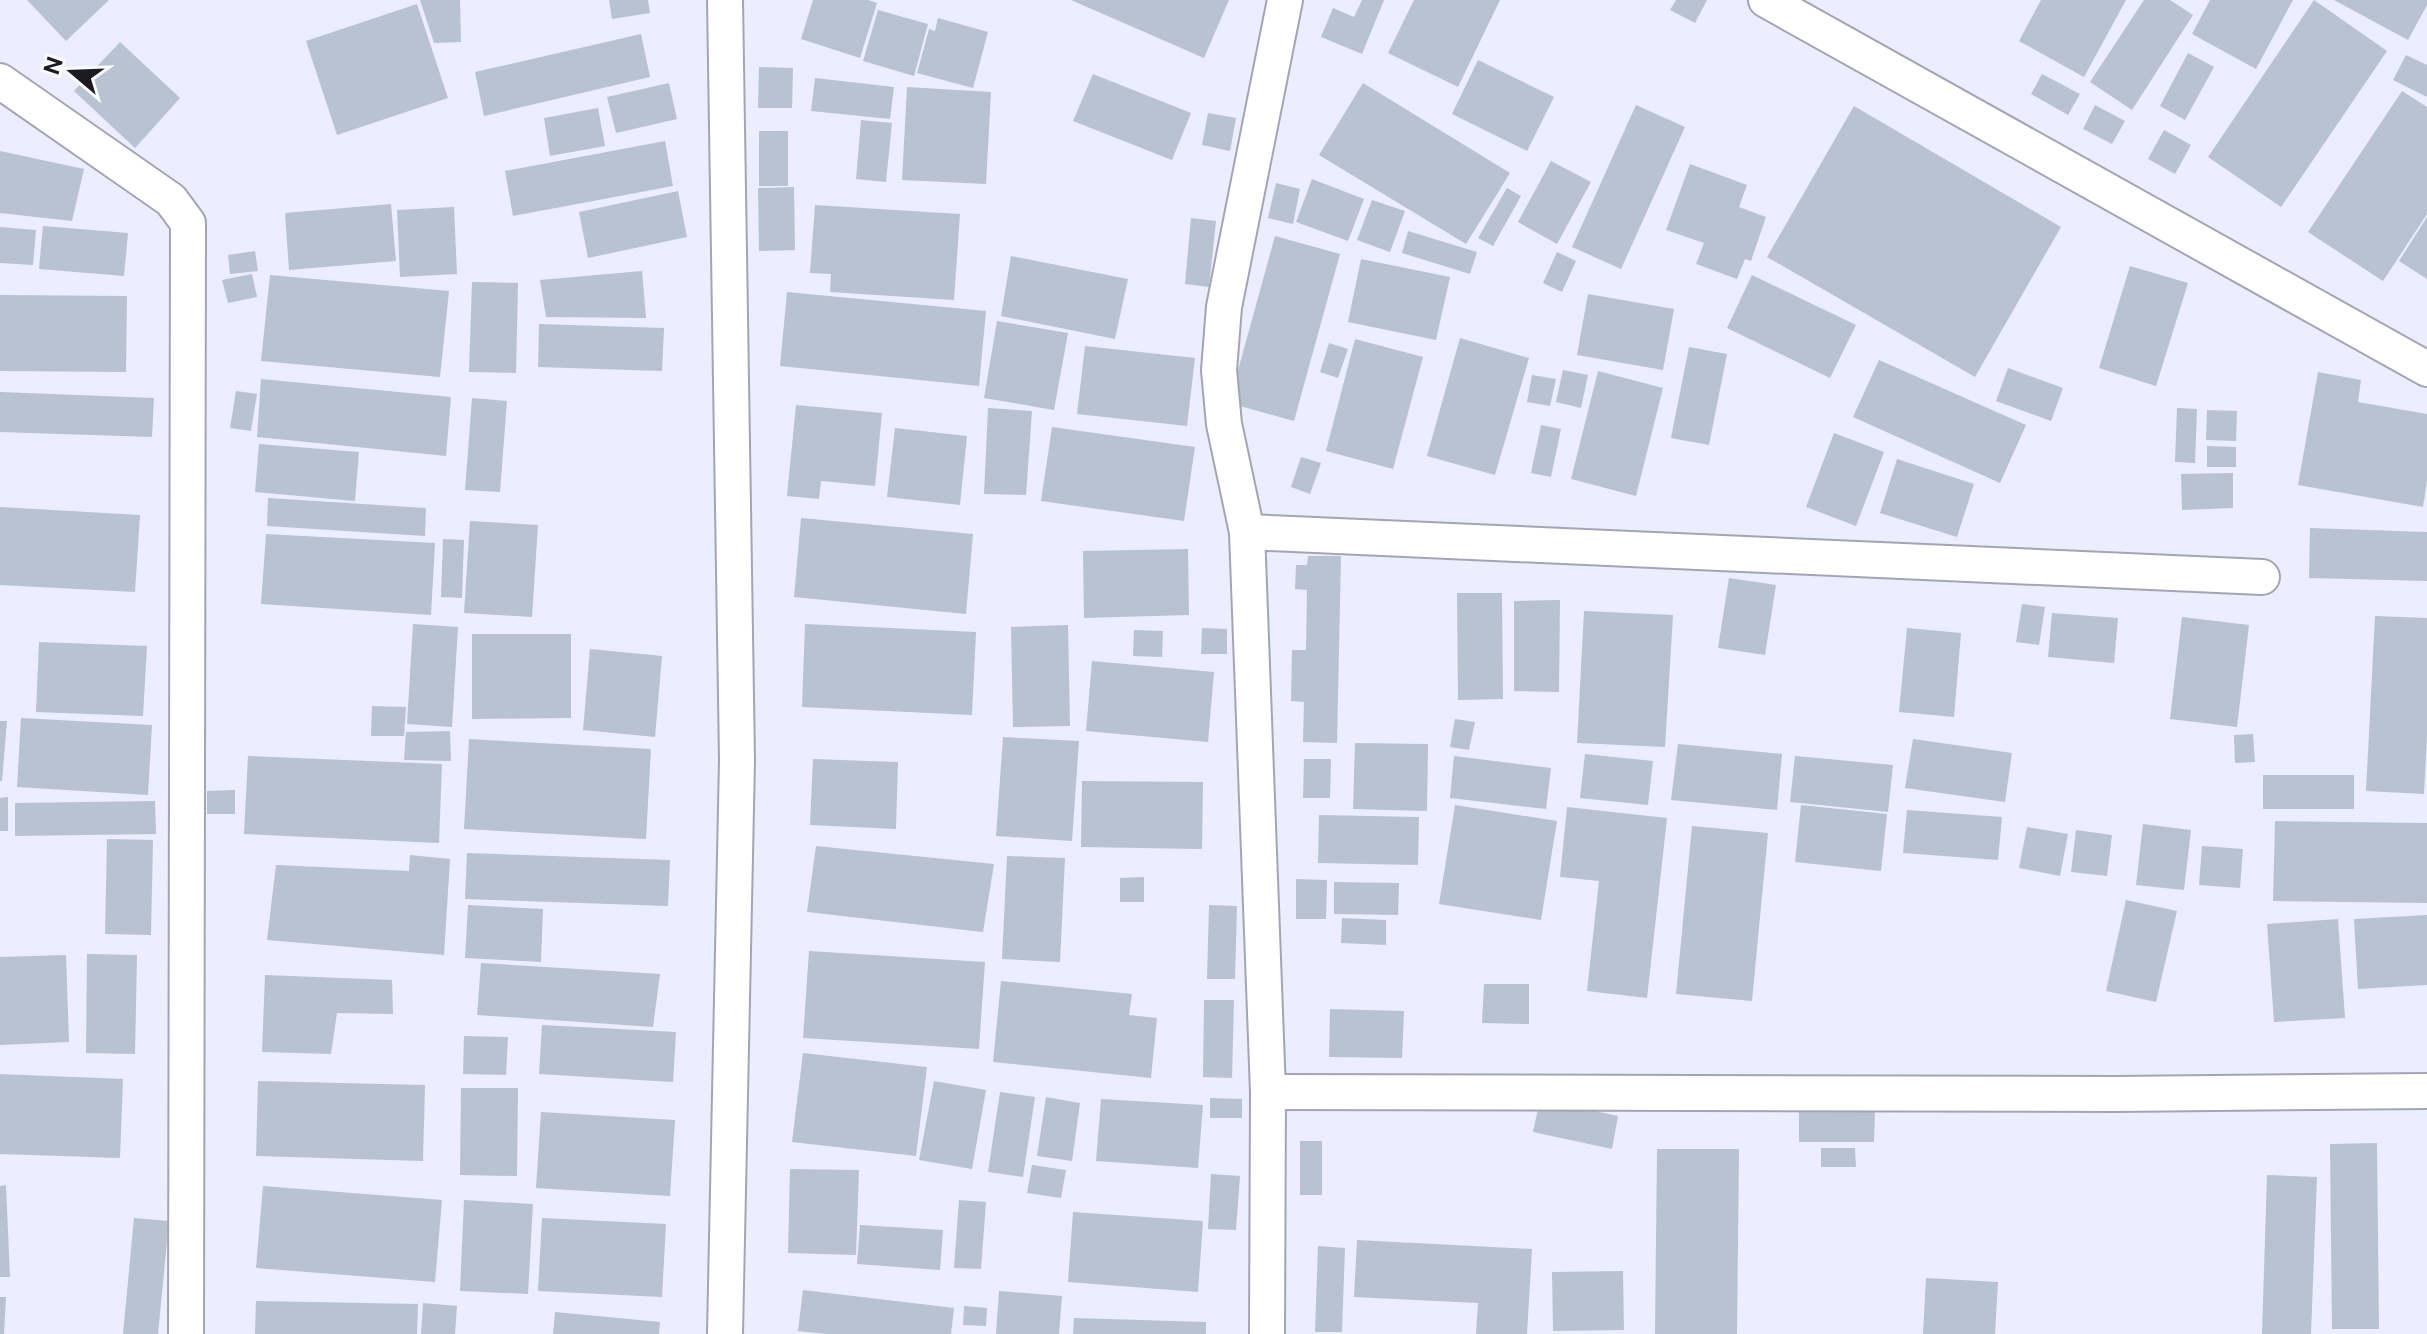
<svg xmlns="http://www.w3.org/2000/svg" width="2427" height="1334" viewBox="0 0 2427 1334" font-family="'Public Sans',sans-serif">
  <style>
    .building { fill: #b8c2d0 }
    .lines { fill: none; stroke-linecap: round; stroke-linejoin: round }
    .minor-casing { stroke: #a4a5b4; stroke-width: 38 }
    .minor { stroke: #fff; stroke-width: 34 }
  </style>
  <rect width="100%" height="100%" fill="#ecedfe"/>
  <!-- building -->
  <g class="building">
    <path d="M27 0H109L66 41Z"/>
    <path d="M420 0H460L461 42 434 43Z"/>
    <path d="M609 0H648L650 13 612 19Z"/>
    <path d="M813 0H868L877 3 860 58 801 39Z"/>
    <path d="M1071 0H1229L1204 58Z"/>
    <path d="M1362 0H1384L1362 54 1321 37 1333 8 1354 17Z"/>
    <path d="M1414 0H1500L1458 87 1388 53Z"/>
    <path d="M1676 0H1707L1695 23 1670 10Z"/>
    <path d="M2041 0H2126L2084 77 2019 41Z"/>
    <path d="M2144 0H2170L2193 15 2132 110 2090 82Z"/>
    <path d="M2210 0H2293L2256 69 2192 34Z"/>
    <path d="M2314 0 2387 51 2281 207 2208 157Z"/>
    <path d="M2334 0H2427V5L2408 40Z"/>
    <path d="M417 4 448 98 337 135 306 41Z"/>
    <path d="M878 10 928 24 914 76 863 61Z"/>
    <path d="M938 18 988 32 973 88 917 73 929 29 935 31Z"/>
    <path d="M641 34 650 77 484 116 475 72Z"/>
    <path d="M120 42 180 98 135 148 74 91Z"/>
    <path d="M2188 53 2214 67 2185 120 2160 106Z"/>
    <path d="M2406 55 2427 65V97L2393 80Z"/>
    <path d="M1478 60 1554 97 1527 151 1452 114Z"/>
    <path d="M759 67 793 68 792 108H758Z"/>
    <path d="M1093 74 1191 113 1172 160 1073 121Z"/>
    <path d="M2042 74 2080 94 2068 115 2031 94Z"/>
    <path d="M815 78 894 87 890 119 811 111Z"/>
    <path d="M669 83 677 119 616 133 607 97Z"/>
    <path d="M1363 83 1510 173 1466 244 1319 155Z"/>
    <path d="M907 87 991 92 986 184 902 180Z"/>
    <path d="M2402 91 2427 107V214L2383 281 2308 232Z"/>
    <path d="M1636 105 1685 127 1621 269 1572 247Z"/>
    <path d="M2095 105 2125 121 2112 144 2083 129Z"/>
    <path d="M1854 106 2061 227 1975 377 1767 257Z"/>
    <path d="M598 108 605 146 550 156 544 118Z"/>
    <path d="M1208 113 1236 118 1230 151 1202 145Z"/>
    <path d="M861 120 892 123 886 182 856 179Z"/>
    <path d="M2164 130 2191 145 2175 174 2148 159Z"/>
    <rect x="759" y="131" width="29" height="55"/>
    <path d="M665 141 673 186 513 216 505 171Z"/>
    <path d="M0 151 84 169 72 221 0 213Z"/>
    <path d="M1551 161 1591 182 1557 244 1518 222Z"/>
    <path d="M1690 164 1747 185 1739 207 1766 217 1751 261 1745 259 1737 279 1696 264 1704 243 1666 230Z"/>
    <path d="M1312 179 1364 199 1348 241 1296 222Z"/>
    <path d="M1276 183 1300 189 1293 224 1268 218Z"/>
    <path d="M794 187 795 250 759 251 758 188Z"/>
    <path d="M1507 188 1521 196 1493 246 1478 238Z"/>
    <path d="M678 191 687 237 588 258 579 212Z"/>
    <path d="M1372 200 1405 211 1390 252 1357 240Z"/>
    <path d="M391 204 396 261 289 270 285 213Z"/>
    <path d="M815 205 960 214 954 300 830 292 831 274 810 273Z"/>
    <path d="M454 207 457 274 400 277 397 210Z"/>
    <path d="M2427 217V279L2399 261Z"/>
    <path d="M1191 218 1216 221 1209 287 1185 284Z"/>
    <path d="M43 226 128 233 124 276 39 269Z"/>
    <path d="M0 227 36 230 33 265 0 263Z"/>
    <path d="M1408 231 1477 252 1470 274 1402 253Z"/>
    <path d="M1275 236 1340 254 1294 421 1229 403Z"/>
    <path d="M255 251 258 271 230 274 228 255Z"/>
    <path d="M1557 252 1576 261 1562 292 1543 283Z"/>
    <path d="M1011 256 1128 279 1115 339 1001 316Z"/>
    <path d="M1361 259 1450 277 1436 340 1348 322Z"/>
    <path d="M2130 266 2188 283 2156 386 2099 368Z"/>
    <path d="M642 271 646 318 546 317 540 280Z"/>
    <path d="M252 274 257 297 228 303 222 280Z"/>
    <path d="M270 275 449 291 440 377 261 361Z"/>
    <path d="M1752 275 1856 325 1830 378 1727 328Z"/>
    <path d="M472 282 518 283 516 373 469 372Z"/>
    <path d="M787 292 986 311 979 386 780 366Z"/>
    <path d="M1588 294 1674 309 1663 370 1577 355Z"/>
    <path d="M0 295 127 296 126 372 0 371Z"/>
    <path d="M997 321 1068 333 1054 410 984 398Z"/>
    <path d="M539 324 664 328 662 371 538 367Z"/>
    <path d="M1460 338 1529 358 1495 475 1427 456Z"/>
    <path d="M1355 339 1423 357 1393 469 1326 451Z"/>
    <path d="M1329 343 1348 349 1338 378 1320 372Z"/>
    <path d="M1085 346 1195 358 1187 426 1077 414Z"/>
    <path d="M1689 347 1727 354 1709 445 1671 438Z"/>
    <path d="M1879 360 2026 425 2000 483 1853 417Z"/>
    <path d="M2008 368 2063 388 2051 421 1996 401Z"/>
    <path d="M1563 370 1588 375 1581 408 1556 402Z"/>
    <path d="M1598 371 1663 388 1636 496 1571 479Z"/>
    <path d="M2318 372 2361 380 2358 402 2427 414V481L2423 507 2298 485Z"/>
    <path d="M1532 375 1556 379 1550 406 1527 402Z"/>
    <path d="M261 379 451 397 446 456 257 437Z"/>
    <path d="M236 391 257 394 251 431 230 428Z"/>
    <path d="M0 392 154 398 152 437 0 432Z"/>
    <path d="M472 398 507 401 500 492 465 490Z"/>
    <path d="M796 405 882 413 875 486 821 481 819 499 787 496Z"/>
    <path d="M988 408 1032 411 1026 495 984 494Z"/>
    <path d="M2177 408 2197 409 2195 463 2175 462Z"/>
    <path d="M2207 410 2237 411 2236 441 2206 440Z"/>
    <path d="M1541 425 1561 429 1551 477 1531 473Z"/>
    <path d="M1052 427 1195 447 1184 521 1041 501Z"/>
    <path d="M895 428 967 436 960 505 887 497Z"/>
    <path d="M1834 433 1884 452 1856 526 1806 507Z"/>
    <path d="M259 444 359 452 355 501 255 492Z"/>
    <path d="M2207 446 2236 447V467H2207Z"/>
    <path d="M1301 457 1321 463 1310 494 1291 487Z"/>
    <path d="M1897 459 1974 484 1957 537 1880 513Z"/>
    <path d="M2233 473V508L2182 510 2181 474Z"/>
    <path d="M268 498 426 508 425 536 267 526Z"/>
    <path d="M0 507 140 515 135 592 0 585Z"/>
    <path d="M801 518 973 534 966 614 794 597Z"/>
    <path d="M470 521 538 525 532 617 464 613Z"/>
    <path d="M2310 528 2427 532V581L2309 578Z"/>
    <path d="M266 534 435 543 431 615 261 604Z"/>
    <path d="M443 539 464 540 462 598 441 597Z"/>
    <path d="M1188 549 1189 615 1084 618 1083 551Z"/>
    <path d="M1308 556H1341L1337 743 1303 742 1304 702 1291 701 1292 650H1306L1307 590 1295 589 1296 565H1307Z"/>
    <path d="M1729 578 1776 585 1765 655 1718 648Z"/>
    <path d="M1457 593H1502L1503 699 1458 700Z"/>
    <path d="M1560 600 1559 692 1514 691V601Z"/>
    <path d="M2022 604 2045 607 2039 645 2016 642Z"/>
    <path d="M1584 611 1673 615 1665 747 1577 743Z"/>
    <path d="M2052 613 2118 618 2114 663 2048 657Z"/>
    <path d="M2375 616 2427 618V737L2424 794 2366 791Z"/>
    <path d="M2182 617 2249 625 2237 727 2170 719Z"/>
    <path d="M413 624 458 627 452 727 407 724Z"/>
    <path d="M805 624 976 632 972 715 802 707Z"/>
    <path d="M1068 625 1070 726 1013 727 1011 627Z"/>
    <path d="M1202 628 1227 629V654H1201Z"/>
    <path d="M1907 628 1961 633 1954 717 1899 712Z"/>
    <path d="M1134 630 1163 631 1162 657 1133 656Z"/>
    <path d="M472 634H571V718L472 719Z"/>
    <path d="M39 642 147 646 143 716 36 712Z"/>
    <path d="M590 649 662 656 655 737 583 730Z"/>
    <path d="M1092 661 1214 672 1208 742 1086 731Z"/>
    <path d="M372 706 406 707 404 736H371Z"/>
    <path d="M21 718 152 725 148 795 17 787Z"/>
    <path d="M1455 719 1475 722 1469 750 1450 747Z"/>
    <path d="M0 721H7L2 781H0Z"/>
    <path d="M450 731 451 761 404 760 406 732Z"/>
    <path d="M2253 734 2255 762 2235 763 2234 735Z"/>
    <path d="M1003 737 1079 741 1072 841 996 836Z"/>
    <path d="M469 739 651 749 646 839 464 829Z"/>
    <path d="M1913 739 2012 753 2005 802 1905 788Z"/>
    <path d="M1355 743 1428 744 1427 811 1353 809Z"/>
    <path d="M1678 744 1782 754 1777 810 1671 800Z"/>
    <path d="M1585 754 1653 761 1648 805 1580 798Z"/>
    <path d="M248 756 442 764 439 843 244 834Z"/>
    <path d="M1454 756 1551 768 1546 809 1450 798Z"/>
    <path d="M1795 756 1893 765 1888 812 1790 802Z"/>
    <path d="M813 759 898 762 896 829 810 825Z"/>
    <path d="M1304 759H1331L1330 798H1303Z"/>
    <rect x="2263" y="775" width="91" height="34"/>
    <path d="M1082 781 1203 782 1202 849 1081 847Z"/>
    <path d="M235 790V814H207V791Z"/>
    <path d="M8 797V831H0V798Z"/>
    <path d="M155 801 156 834 15 836V803Z"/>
    <path d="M1455 805 1557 821 1541 920 1439 904Z"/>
    <path d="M1801 805 1887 814 1881 871 1795 862Z"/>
    <path d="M1567 807 1667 818 1647 998 1587 991 1599 881 1560 877Z"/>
    <path d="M1907 810 2002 817 1998 860 1903 853Z"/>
    <path d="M1319 815 1419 817 1418 865 1318 863Z"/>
    <path d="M2275 821 2427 823V903L2273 901Z"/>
    <path d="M2143 824 2191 830 2184 890 2136 885Z"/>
    <path d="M1692 826 1768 833 1752 1001 1676 994Z"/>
    <path d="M2027 827 2068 834 2060 876 2019 868Z"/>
    <path d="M2076 830 2112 835 2107 876 2071 872Z"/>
    <path d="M107 839 153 840 151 935 105 934Z"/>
    <path d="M816 846 994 864 983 932 807 912Z"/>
    <path d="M2202 846 2243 849 2240 888 2199 885Z"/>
    <path d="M467 853 670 860 668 906 465 899Z"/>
    <path d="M410 855 450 859 444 955 267 940 276 865 409 871Z"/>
    <path d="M1007 856 1065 858 1060 962 1002 959Z"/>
    <path d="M1144 877V902H1120V878Z"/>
    <path d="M1296 879 1327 880 1326 919H1296Z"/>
    <path d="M1334 882 1399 883 1398 915 1334 914Z"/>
    <path d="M2126 900 2177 911 2156 1002 2106 991Z"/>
    <path d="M468 905 543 909 541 962 465 958Z"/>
    <path d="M1209 905 1237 906 1235 979H1207Z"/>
    <path d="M2427 915V985L2358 989 2354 919Z"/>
    <path d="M1342 918 1386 920V945L1341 943Z"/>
    <path d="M2338 919 2345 1018 2274 1022 2267 924Z"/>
    <path d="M809 951 985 962 979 1049 803 1038Z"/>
    <path d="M87 954 137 955 135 1054 86 1053Z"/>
    <path d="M66 955 69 1042 0 1045V957Z"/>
    <path d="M481 963 660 974 653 1027 477 1015Z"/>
    <path d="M265 975 392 980 393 1014 337 1013 331 1054 262 1052Z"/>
    <path d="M1001 981 1132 994 1129 1015 1157 1018 1151 1078 993 1062Z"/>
    <path d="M1484 984H1529V1024L1482 1023Z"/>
    <path d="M1204 1000H1234L1232 1078 1203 1077Z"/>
    <path d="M1330 1009 1404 1011 1402 1058 1329 1057Z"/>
    <path d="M542 1025 676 1032 673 1082 539 1074Z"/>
    <path d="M464 1036 508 1037 506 1075 463 1074Z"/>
    <path d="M803 1053 927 1067 916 1156 792 1142Z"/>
    <path d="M0 1074 123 1079 120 1158 0 1154Z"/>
    <path d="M258 1081 425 1085 423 1161 256 1156Z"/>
    <path d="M934 1081 986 1090 972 1169 919 1160Z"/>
    <path d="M461 1088H518L517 1176 460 1175Z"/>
    <path d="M1000 1092 1035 1097 1023 1177 988 1172Z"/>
    <path d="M1046 1097 1080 1103 1072 1161 1037 1156Z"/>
    <path d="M1210 1098 1242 1099V1118H1210Z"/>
    <path d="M1101 1099 1203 1105 1198 1168 1096 1161Z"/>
    <path d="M1540 1099 1618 1116 1612 1149 1533 1132Z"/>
    <path d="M1799 1110H1875L1874 1142H1799Z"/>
    <path d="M541 1112 675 1120 670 1196 536 1188Z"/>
    <rect x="1300" y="1141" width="22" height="54"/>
    <path d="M2377 1143 2379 1329H2332L2330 1144Z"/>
    <path d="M1821 1148H1855L1856 1167H1821Z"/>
    <path d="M1657 1149H1739L1737 1334H1655Z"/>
    <path d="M1032 1165 1066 1170 1061 1198 1027 1193Z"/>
    <path d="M790 1169 859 1170 856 1255 788 1253Z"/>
    <path d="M1211 1174 1240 1176 1236 1230 1208 1229Z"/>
    <path d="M2267 1175 2317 1177 2311 1334H2262Z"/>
    <path d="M6 1185 10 1277H0V1186Z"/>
    <path d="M263 1186 442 1200 435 1282 256 1268Z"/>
    <path d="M464 1200 533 1204 528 1294 460 1291Z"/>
    <path d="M959 1200 986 1202 981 1269 954 1268Z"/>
    <path d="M1073 1212 1203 1221 1198 1292 1068 1282Z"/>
    <path d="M134 1218 169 1221 158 1334H123Z"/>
    <path d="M542 1218 666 1224 662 1297 538 1291Z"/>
    <path d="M860 1225 943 1230 940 1270 857 1264Z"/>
    <path d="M1357 1240 1532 1249 1527 1334H1476L1478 1303 1354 1297Z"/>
    <path d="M1318 1246 1345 1248 1342 1332H1315Z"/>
    <path d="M1623 1271 1624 1330 1553 1331 1552 1272Z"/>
    <path d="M1926 1278 1998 1282 1995 1334H1923Z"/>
    <path d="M803 1290 954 1308 951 1334H827L798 1331Z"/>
    <path d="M999 1291 1062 1296 1059 1334H996Z"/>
    <path d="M0 1297H6L4 1334H0Z"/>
    <path d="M256 1301 418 1304 417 1334H255Z"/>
    <path d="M423 1303 457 1306 455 1334H421Z"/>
    <path d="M964 1306 987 1308 986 1326 963 1325Z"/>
    <path d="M555 1312 660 1322 659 1334H553Z"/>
    <path d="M1074 1318 1206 1322V1334H1073Z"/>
  </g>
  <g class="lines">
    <!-- minor casing -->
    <g class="minor-casing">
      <g id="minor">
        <path d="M725 0 737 760 725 1334"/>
        <path d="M1766 0 2427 369"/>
        <path d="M0 81 171 200 188 223 186 1334"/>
        <path d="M1247 532 2262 577"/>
        <path d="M1268 1092 2115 1094 2427 1091"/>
        <path d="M1267 1334 1268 1092 1247 532 1224 424 1219 370 1224 307 1285 0"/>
      </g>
    </g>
    <!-- minor -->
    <use href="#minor" class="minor"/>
  </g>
  <!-- north arrow -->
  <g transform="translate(72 72) rotate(289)" stroke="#fbfcff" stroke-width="6" paint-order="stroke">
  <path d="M0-6L14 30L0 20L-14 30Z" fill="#1a1a20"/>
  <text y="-12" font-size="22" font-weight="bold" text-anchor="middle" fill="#1a1a20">N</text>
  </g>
</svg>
